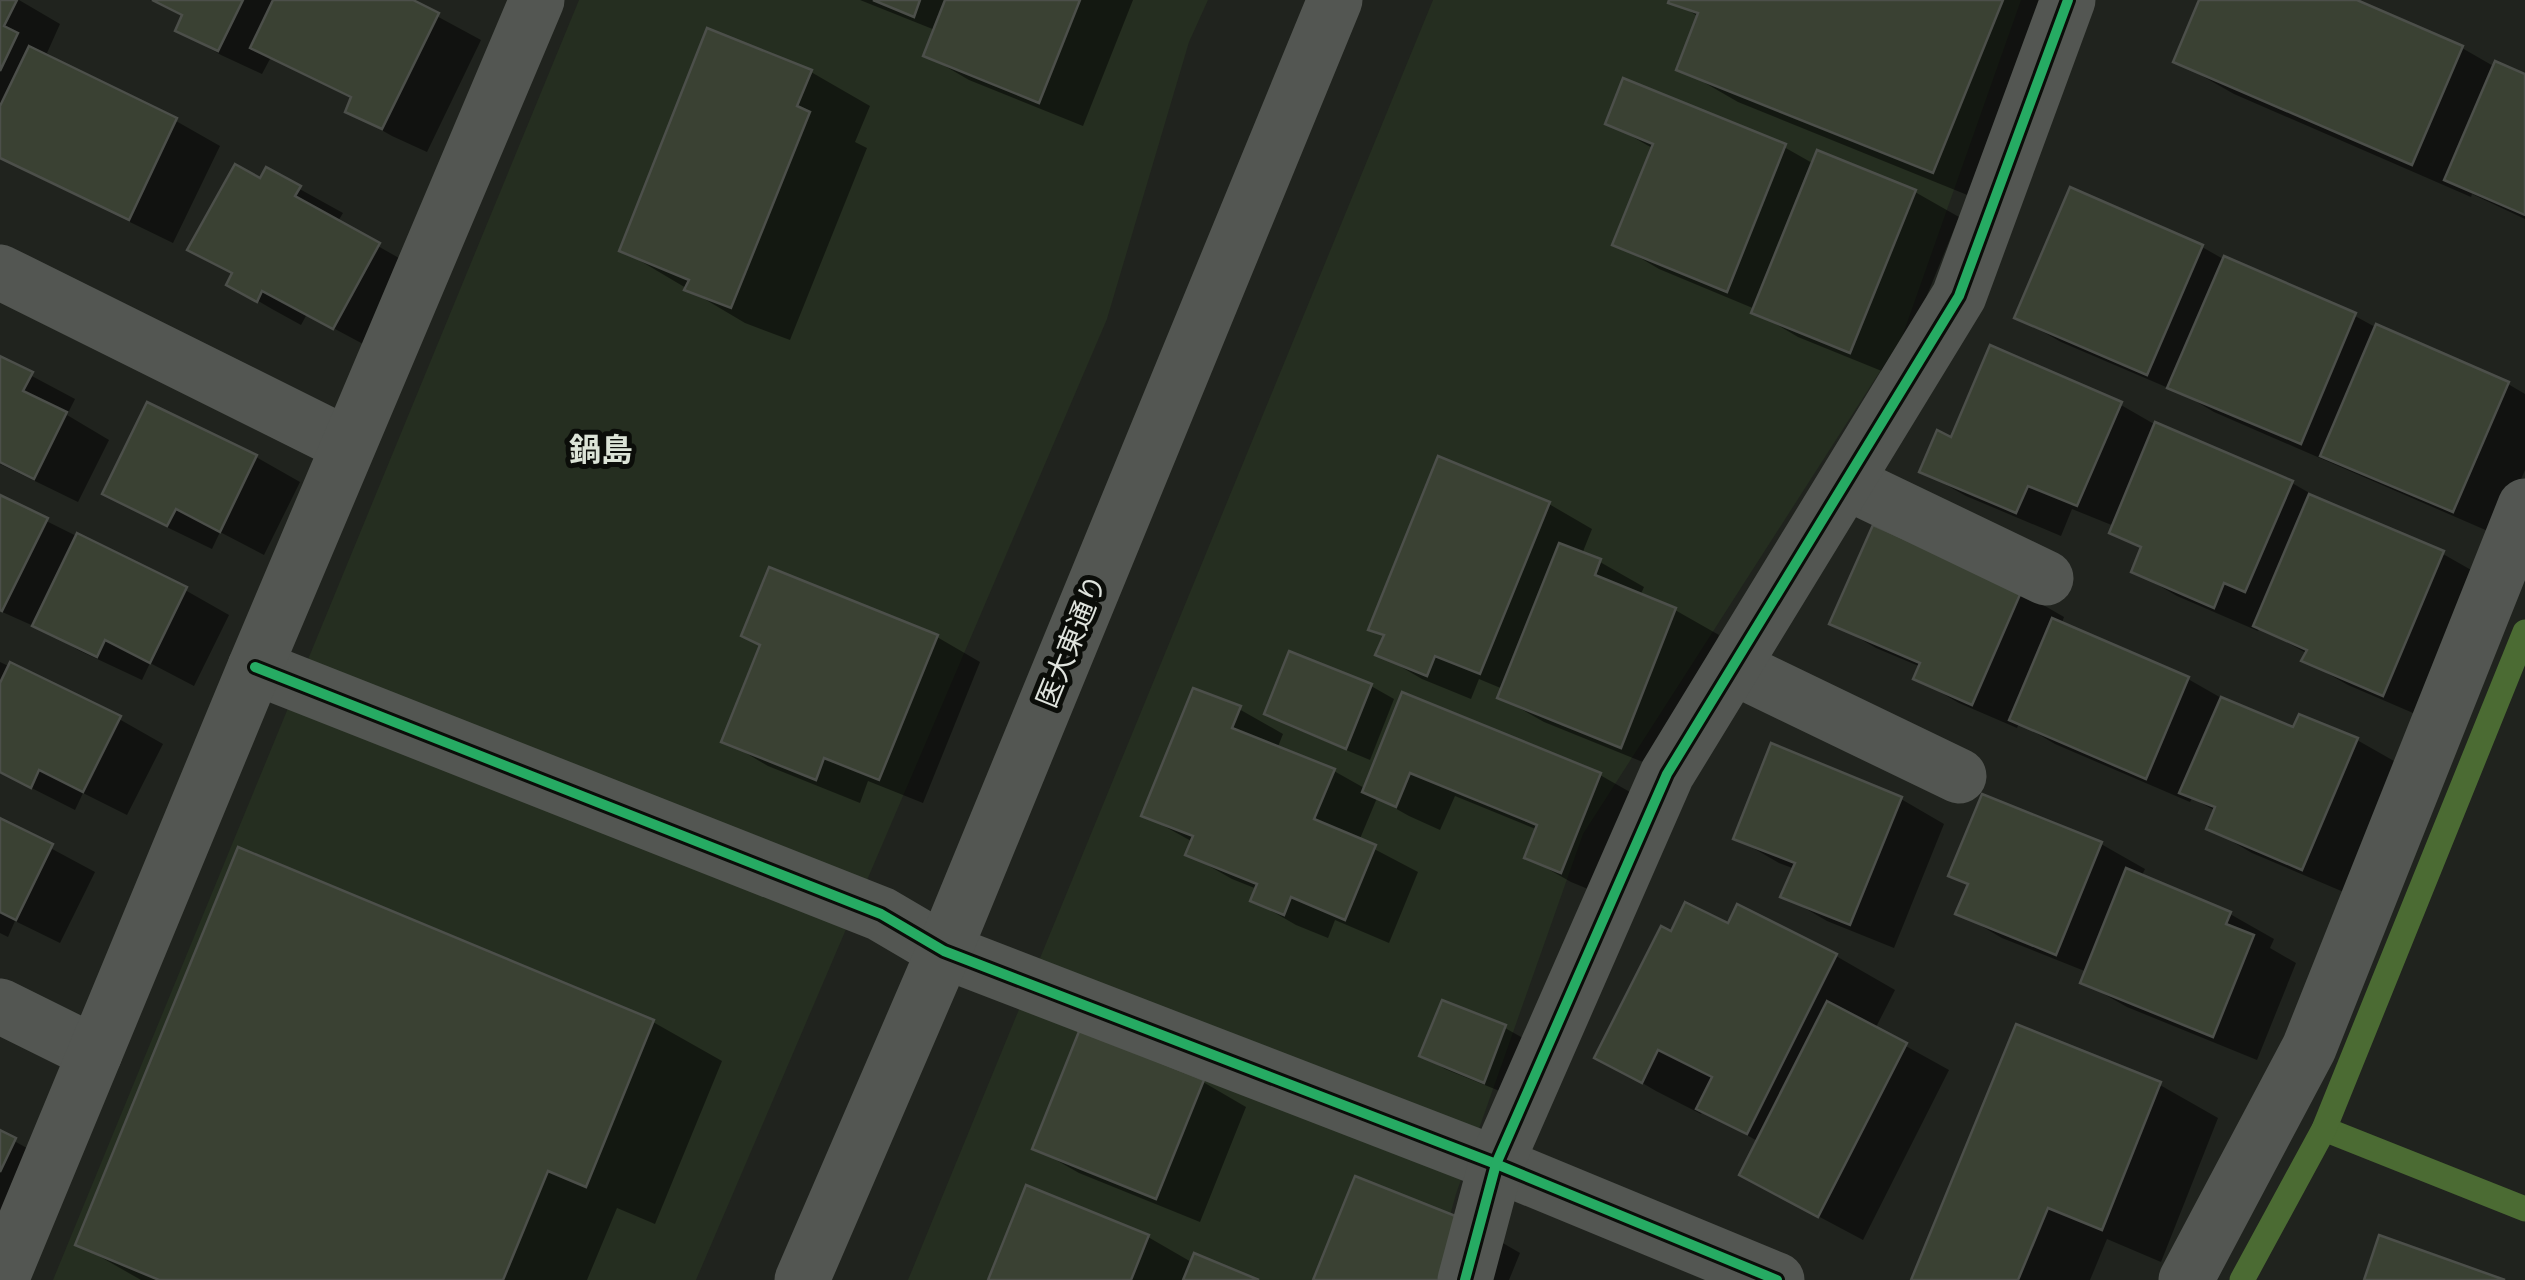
<svg xmlns="http://www.w3.org/2000/svg" width="2525" height="1280" viewBox="0 0 2525 1280" font-family="'DM Sans','Noto Sans JP',sans-serif">
  <style>
    .built { fill: #252e20 }
    .shadow { fill: #0007 }
    .lines { fill: none; stroke-linecap: round; stroke-linejoin: round }
    .stream { stroke: #4b6b33; stroke-width: 25 }
    .building { fill: #3a4133; stroke: #4c4f4a; stroke-width: 2.5 }
    .minor { stroke: #535652; stroke-width: 55 }
    .cycleway-casing { stroke: #0b0d09; stroke-width: 16 }
    .cycleway { stroke: #26ab63; stroke-width: 10 }
    .labels { text-anchor: middle; stroke-width: 10; stroke-linejoin: round; paint-order: stroke }
    .street-label { font-size: 28px; fill: #e0e4de; stroke: #0b0d09 }
    .quarter-label { font-size: 32px; font-weight: bold; fill: #dce4d7; stroke: #0b0d09 }
  </style>
  <rect width="100%" height="100%" fill="#20231e"/>
  <!-- built -->
  <g class="built">
    <path d="M579 0H1208L1189 42 1107 319 696 1280H53Z"/>
    <path d="M1433 0H2021L1902 337 1583 834 1456 1194 1432 1280H908Z"/>
  </g>
  <!-- shadow -->
  <g class="shadow">
    <path d="M0 0H19L60 24 47 53 60 61 59 64 176 121 220 146 173 243 27 172 0 157Z"/>
    <path d="M150 0H407L481 40 427 152 392 136 348 111 353 99 271 57 262 74 221 55 178 30 184 17Z"/>
    <path d="M860 0H1133L1083 126 969 80 926 55 935 30Z"/>
    <path d="M1672 0H2075L1992 205 1738 102 1679 68 1699 17Z"/>
    <path d="M2202 0H2351L2462 48 2495 67 2525 77V219L2472 194 2471 197 2234 94 2176 61Z"/>
    <path d="M811 72 870 106 855 142 867 148 790 340 745 323 622 250Z"/>
    <path d="M1608 123 1784 147 1814 164 1818 153 1915 192 1959 217 1894 376 1798 337 1754 311 1755 309 1659 269 1615 243 1654 149Z"/>
    <path d="M267 171 343 213 337 223 422 271 378 352 307 314 301 325 272 309 229 284 234 274 191 249 261 182Z"/>
    <path d="M2202 247 2225 260 2355 316 2377 328 2508 384 2525 394V470L2497 535 2214 412 2187 396 2061 342 2017 317Z"/>
    <path d="M0 359 75 399 67 415 109 440 78 502 0 464Z"/>
    <path d="M148 405 256 457 300 482 264 555 220 532 212 549 148 518 105 493Z"/>
    <path d="M2121 405 2154 424 2292 483 2334 507 2443 554 2487 579 2427 719 2348 685 2304 660 2308 654 2260 627 2258 631 2177 596 2134 571 2143 549 2112 531 2114 526 2072 509 2061 536 1966 496 1922 471 1953 441Z"/>
    <path d="M0 498 185 590 229 615 194 686 150 663 142 680 78 650 47 632 0 611Z"/>
    <path d="M1549 504 1592 529 1582 554 1600 562 1644 587 1640 596 1675 610 1719 635 1665 771 1544 722 1500 697 1503 689 1479 679 1471 699 1422 679 1379 654 1386 637 1371 629Z"/>
    <path d="M2021 592 2064 617 2061 625 2188 679 2230 703 2294 731 2300 717 2357 740 2401 765 2346 893 2252 853 2209 828 2216 811 2192 798 2190 802 2055 744 2019 723 2017 728 1959 703 1916 678 1921 667 1876 648 1833 623Z"/>
    <path d="M937 637 980 662 923 803 868 781 860 803 768 766 724 740 763 646Z"/>
    <path d="M1290 654 1371 686 1394 699 1370 760 1289 726 1267 713Z"/>
    <path d="M0 662 119 719 163 744 127 815 83 793 75 810 0 772Z"/>
    <path d="M1403 696 1600 775 1644 800 1605 896 1571 882 1527 857 1538 830 1455 796 1440 830 1409 816 1377 798 1359 841 1418 872 1389 943 1335 920 1328 938 1296 925 1253 900 1257 889 1232 879 1188 854 1193 842 1144 815 1239 709 1283 734 1277 749 1334 771 1366 789Z"/>
    <path d="M1984 798 2101 844 2145 869 2141 877 2230 914 2274 939 2270 948 2296 963 2257 1060 2127 1007 2083 982 2087 972 2002 938 1959 913 1970 886 1952 875Z"/>
    <path d="M1901 799 1944 824 1894 948 1827 921 1784 896 1795 869 1779 863 1736 838Z"/>
    <path d="M0 821 95 872 60 943 15 921 8 937 0 933Z"/>
    <path d="M240 850 653 1022 722 1061 655 1224 617 1208 587 1280H141L78 1244Z"/>
    <path d="M1739 907 1836 956 1895 990 1875 1029 1949 1070 1863 1240 1786 1199 1759 1142 1703 1110 1701 1114 1656 1091 1598 1057 1672 934 1729 927Z"/>
    <path d="M1444 1003 1505 1028 1528 1041 1507 1094 1445 1069 1422 1055Z"/>
    <path d="M1203 1082 1246 1107 1200 1222 1079 1173 1035 1148Z"/>
    <path d="M2160 1085 2218 1118 2161 1262 2107 1239 2090 1280H1914Z"/>
    <path d="M0 1133 73 1174 0 1280Z"/>
    <path d="M1027 1188 1148 1237 1193 1263 1253 1280H990Z"/>
    <path d="M1477 1228 1520 1253 1509 1280H1316Z"/>
  </g>
  <g class="lines">
    <!-- stream -->
    <g class="stream">
      <path d="M2324 1129 2525 1209"/>
      <path d="M2242 1280 2324 1129 2525 632"/>
    </g>
  </g>
  <!-- building -->
  <g class="building">
    <path d="M0 0H17L4 26 18 33 0 71Z"/>
    <path d="M152 0H243L218 51 175 31 182 15Z"/>
    <path d="M273 0H413L439 13 382 129 345 112 351 97 250 48Z"/>
    <path d="M873 0H920L914 17Z"/>
    <path d="M945 0H1080L1039 103 923 56Z"/>
    <path d="M1669 0H2003L1933 173 1676 70 1698 13 1668 3Z"/>
    <path d="M2199 0H2357L2463 46 2412 165 2173 62Z"/>
    <path d="M707 28 812 70 797 106 810 112 731 308 684 290 689 280 619 251Z"/>
    <path d="M29 46 177 118 129 220 0 158V106Z"/>
    <path d="M2495 61 2525 74V215L2444 180Z"/>
    <path d="M1623 78 1786 144 1727 292 1612 245 1653 144 1605 124Z"/>
    <path d="M1817 150 1916 190 1850 353 1751 313Z"/>
    <path d="M235 164 260 178 266 167 301 186 295 196 380 243 333 329 262 291 257 302 226 285 232 273 187 250Z"/>
    <path d="M2070 187 2203 245 2147 375 2014 318Z"/>
    <path d="M2224 256 2356 313 2301 444 2167 388Z"/>
    <path d="M2376 324 2509 382 2453 512 2320 456Z"/>
    <path d="M1990 345 2122 402 2077 506 2028 486 2016 513 1919 472 1937 430 1951 437Z"/>
    <path d="M0 356 33 372 23 391 67 412 34 479 0 462Z"/>
    <path d="M147 402 257 455 220 532 176 509 167 526 102 494Z"/>
    <path d="M2155 422 2293 481 2245 592 2224 583 2214 608 2131 572 2141 547 2109 533Z"/>
    <path d="M1438 456 1550 502 1480 674 1435 656 1427 676 1375 655 1384 635 1368 630Z"/>
    <path d="M2309 494 2444 551 2383 696 2301 661 2307 650 2253 626Z"/>
    <path d="M0 495 48 518 2 611 0 610Z"/>
    <path d="M1873 525 2022 590 1972 705 1913 679 1920 663 1829 624Z"/>
    <path d="M77 533 187 587 150 663 105 640 97 657 32 626Z"/>
    <path d="M1559 543 1601 559 1595 575 1676 608 1621 748 1497 698Z"/>
    <path d="M769 567 938 635 879 780 824 758 816 780 721 742 760 645 741 636Z"/>
    <path d="M2052 618 2189 677 2146 779 2009 720Z"/>
    <path d="M1289 651 1372 684 1346 749 1264 714Z"/>
    <path d="M10 662 121 716 83 792 39 770 31 788 0 772V683Z"/>
    <path d="M1193 688 1241 706 1232 728 1335 769 1314 819 1376 845 1345 920 1291 897 1284 915 1250 901 1257 884 1185 855 1193 836 1141 816Z"/>
    <path d="M1402 692 1601 773 1561 873 1524 858 1537 825 1410 773 1396 807 1362 792Z"/>
    <path d="M2221 697 2293 727 2299 714 2358 738 2302 870 2206 829 2215 807 2179 793Z"/>
    <path d="M1771 743 1902 797 1850 925 1780 897 1795 863 1733 839Z"/>
    <path d="M1982 794 2102 842 2056 955 1955 914 1968 884 1948 876Z"/>
    <path d="M0 818 53 844 16 920 0 912Z"/>
    <path d="M238 847 654 1020 586 1187 548 1171 503 1280H159L75 1245Z"/>
    <path d="M2126 868 2231 912 2226 924 2254 935 2213 1037 2080 983Z"/>
    <path d="M1685 902 1728 923 1737 904 1837 954 1747 1134 1696 1109 1712 1077 1658 1050 1642 1083 1594 1058 1661 926 1671 931Z"/>
    <path d="M1442 1000 1506 1025 1484 1083 1419 1056Z"/>
    <path d="M1827 1001 1907 1043 1818 1217 1739 1175Z"/>
    <path d="M2016 1024 2161 1082 2102 1230 2048 1208 2018 1280H1911Z"/>
    <path d="M1080 1029 1204 1080 1156 1199 1032 1149Z"/>
    <path d="M0 1130 16 1138 0 1172Z"/>
    <path d="M1355 1176 1478 1225 1456 1280H1313Z"/>
    <path d="M1026 1185 1149 1235 1131 1280H988Z"/>
    <path d="M2379 1235 2505 1280H2364Z"/>
    <path d="M1194 1253 1259 1280H1183Z"/>
  </g>
  <g class="lines">
    <!-- minor -->
    <g class="minor">
      <path d="M0 272 348 445"/>
      <path d="M1846 482 2046 578"/>
      <path d="M255 667 881 914 944 951 1496 1164 1777 1280"/>
      <path d="M1733 667 1959 776"/>
      <path d="M0 1006 95 1053"/>
      <path d="M1 1280 255 667 537 0"/>
      <path d="M802 1280 944 951 1335 0"/>
      <path d="M1465 1280 1496 1164 1667 774 1959 296 2068 0"/>
      <path d="M2186 1280 2309 1048 2525 506"/>
    </g>
    <!-- cycleway casing -->
    <g class="cycleway-casing">
      <g id="cycleway">
        <path d="M255 667 881 914 944 951 1496 1164 1777 1280"/>
        <path d="M1465 1280 1496 1164 1667 774 1959 296 2068 0"/>
      </g>
    </g>
    <!-- cycleway -->
    <use href="#cycleway" class="cycleway"/>
  </g>
  <g class="labels">
    <!-- street labels -->
    <g class="street-label">
      <text transform="translate(1071 641) rotate(-68)" y="10">医大東通り</text>
    </g>
    <!-- quarter labels -->
    <g class="quarter-label">
      <text x="601" y="461">鍋島</text>
    </g>
  </g>
</svg>
